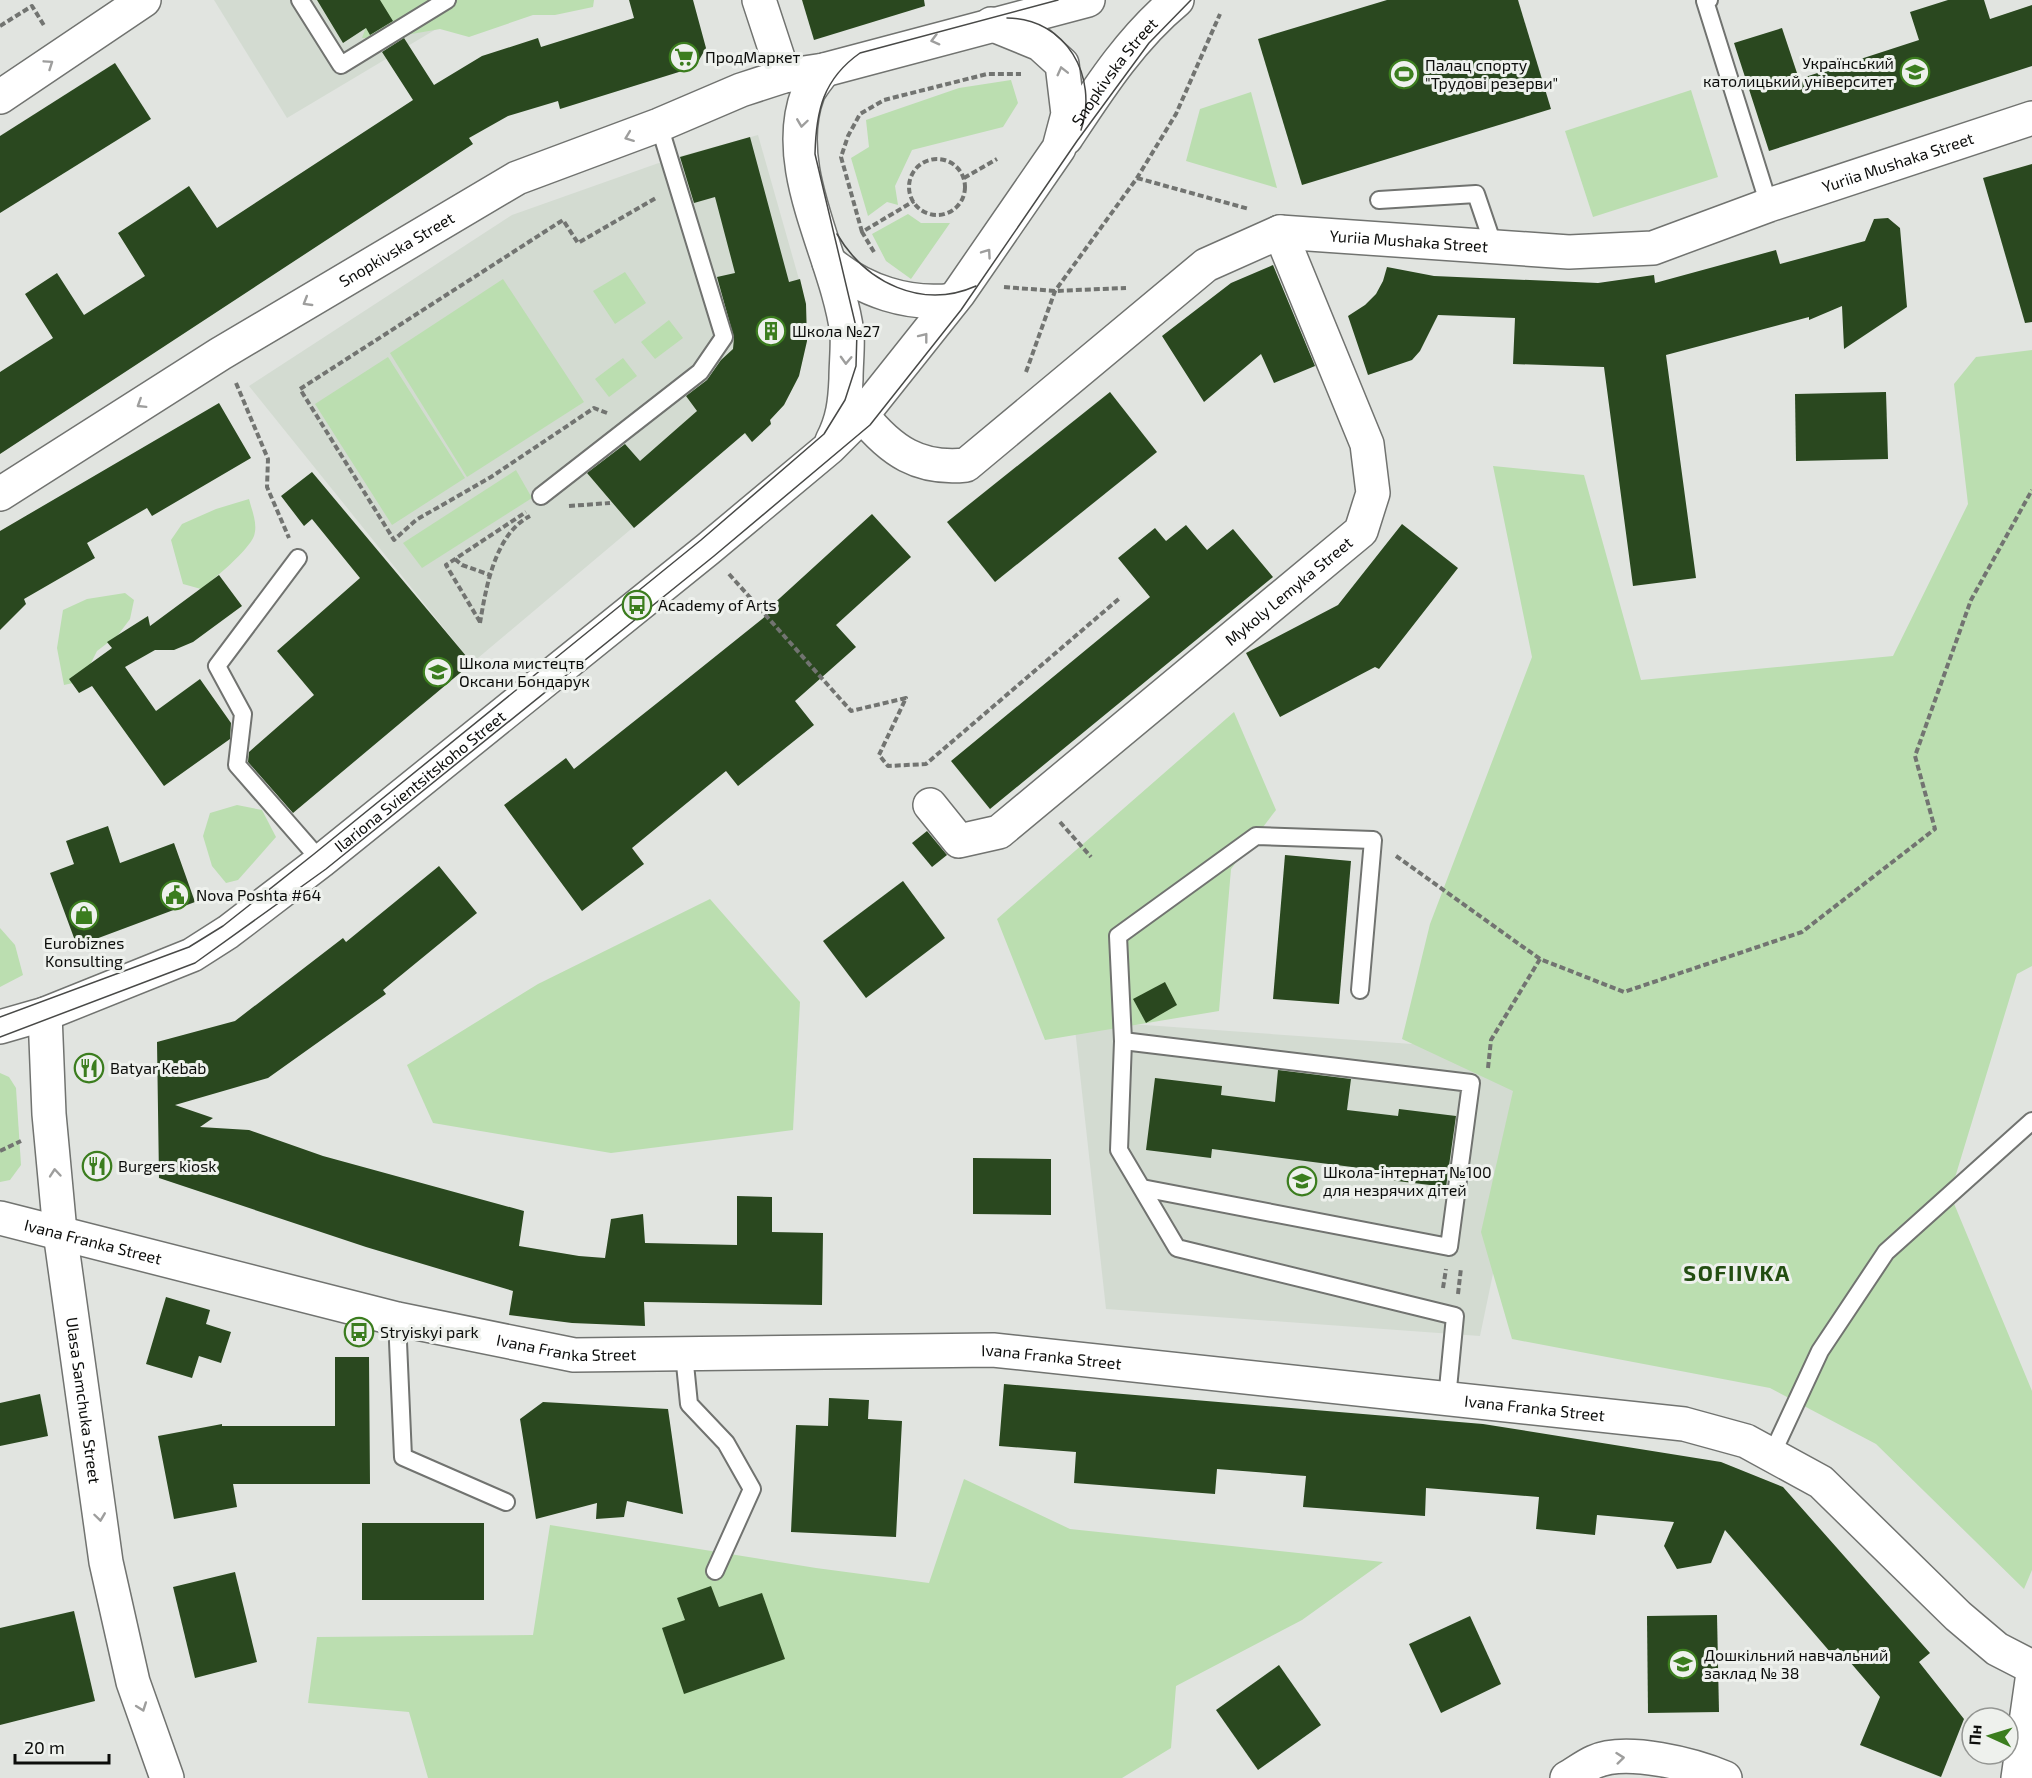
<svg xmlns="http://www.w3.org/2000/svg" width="2032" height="1778" viewBox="0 0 2032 1778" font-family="'Exo 2',sans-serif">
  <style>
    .built { fill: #d3dbd1 }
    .green { fill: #bbdeb0 }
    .building { fill: #2a481f }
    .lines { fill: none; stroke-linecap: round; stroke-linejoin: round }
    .service-casing { stroke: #717370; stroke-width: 20 }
    .minor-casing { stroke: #717370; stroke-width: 36 }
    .secondary-casing { stroke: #717370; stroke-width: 36 }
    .path { stroke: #727471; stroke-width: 4; stroke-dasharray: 6 3; stroke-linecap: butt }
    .service { stroke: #fff; stroke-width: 16 }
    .minor { stroke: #fff; stroke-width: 33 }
    .secondary { stroke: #fff; stroke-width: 33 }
    .tram { stroke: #484947; stroke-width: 1.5 }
    .oneway { stroke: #9e9e9d }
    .labels { text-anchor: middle; stroke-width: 6; stroke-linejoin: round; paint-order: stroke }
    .poi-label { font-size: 16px; fill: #0c0d0b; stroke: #eef1ed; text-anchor: start }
    .street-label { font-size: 16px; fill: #0c0d0b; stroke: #eef1ed }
    .district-label { font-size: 22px; font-weight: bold; letter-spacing: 1.5px; fill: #234d12; stroke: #eef1ed }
  </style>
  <rect width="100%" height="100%" fill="#e1e4e0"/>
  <!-- built -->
  <g class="built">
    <path d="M214 0H485L287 118Z"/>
    <path d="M758 135 806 304 807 341 799 376 784 405 770 420 771 425 752 442 744 434 472 663 249 386 512 215 670 159Z"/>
    <path d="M1074 1020 1539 1053 1480 1336 1106 1309Z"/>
  </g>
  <!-- green -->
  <g class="green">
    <path d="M376 0H594L593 7 555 15H533L469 37 440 29 389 38H362Z"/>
    <path d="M1011 80 1018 103 1003 127 912 150 895 186 898 205 887 202 868 216 851 158 869 147 866 120 959 88Z"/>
    <path d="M1691 90 1718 177 1593 217 1565 131Z"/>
    <path d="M1251 92 1277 188 1186 161 1200 109Z"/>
    <path d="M908 214 921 223H950L911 279 886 261 872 234Z"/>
    <path d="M625 272 646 303 615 324 593 291Z"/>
    <path d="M503 279 584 402 467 477 390 353Z"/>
    <path d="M669 320 683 338 655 359 641 342Z"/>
    <path d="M2032 350V966L2017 974 1950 1194 2032 1391V1570L2024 1589 1876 1444 1770 1388 1512 1339 1481 1232 1513 1091 1402 1039 1430 924 1532 657 1493 466 1584 475 1641 680 1893 656 1968 504 1954 384 1976 357Z"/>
    <path d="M388 357 465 478 392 525 315 404Z"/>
    <path d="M623 358 637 376 609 397 595 379Z"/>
    <path d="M516 470 532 498 422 568 403 543Z"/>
    <path d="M249 499C252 511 258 524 254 536 248 551 214 579 201 589L183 584 171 540 182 524 216 509Z"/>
    <path d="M125 593 134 600 130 619 118 635 97 651 82 681 64 685 57 648 63 610 87 599Z"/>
    <path d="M1234 712 1276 810 1231 869 1219 1011 1045 1040 997 919Z"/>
    <path d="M237 805 262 810 276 837 238 880 226 883 212 866 203 836 210 813Z"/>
    <path d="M710 899 800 1002 793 1130 611 1153 433 1123 407 1065 538 984Z"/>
    <path d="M0 928 15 945 23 975 0 987Z"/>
    <path d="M0 1073 9 1077 16 1088 21 1165 10 1180 0 1182Z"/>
    <path d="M964 1479 1070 1529 1383 1562 1302 1620 1176 1686 1171 1748 1122 1778H428L409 1712 308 1703 317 1637 533 1635 550 1525 816 1568 929 1583Z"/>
  </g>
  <!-- building -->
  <g class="building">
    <path d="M317 0H380L393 21 370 35 366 28 343 43Z"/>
    <path d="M629 0H693L706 48 695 67 560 109 558 101 508 116 469 138 473 144 0 454V372L53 338 25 294 57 273 84 315 145 276 118 233 150 212 189 186 217 228 413 100 382 52 404 38 434 85 482 56 538 38 541 47 634 18Z"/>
    <path d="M802 0H924L925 6 814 40Z"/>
    <path d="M1387 0H1518L1551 109 1302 185 1258 39Z"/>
    <path d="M1948 0H1984L1990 19 2032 5V66L1769 151 1734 43 1782 28 1799 79 1919 40 1910 12Z"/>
    <path d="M115 63 151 119 0 213V136Z"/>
    <path d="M750 137 789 282 800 279 806 304 807 341 799 376 784 405 770 420 771 424 752 442 745 433 634 528 587 473 625 444 640 461 697 411 686 396 707 380 721 360 733 349 734 338 717 277 735 273 715 197 694 203 680 157Z"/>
    <path d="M2032 164V322L2025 323 1983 178Z"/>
    <path d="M1888 218 1900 228 1907 307 1844 349 1842 306 1809 320V317L1666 355 1696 578 1633 586 1604 367 1513 364 1515 318 1438 315 1420 351 1412 360 1368 375 1348 316 1365 305 1376 294 1383 281 1387 267 1434 276 1598 283 1654 275 1655 283 1776 250 1780 264 1865 241 1874 219Z"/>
    <path d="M1273 265 1315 366 1274 383 1261 354 1204 402 1162 336 1231 283Z"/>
    <path d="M1110 392 1157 452 995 582 947 522Z"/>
    <path d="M1886 392 1888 459 1796 461 1795 394Z"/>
    <path d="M219 403 251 458 152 516 147 508 87 543 95 558 24 599 26 604 0 630V531Z"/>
    <path d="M312 472 472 663 293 813 248 762 249 752 314 695 277 651 360 578 312 519 304 526 281 496Z"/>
    <path d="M872 514 911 557 836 625 856 647 795 701 814 725 738 786 726 771 632 848 644 864 582 911 504 805 566 758 574 769 666 696 772 611 769 608Z"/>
    <path d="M1402 524 1458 568 1379 669 1375 667 1280 717 1246 653 1338 605Z"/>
    <path d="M1186 525 1207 550 1233 529 1273 577 990 809 951 761 1150 597 1118 558 1155 528 1166 541Z"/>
    <path d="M219 575 242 606 193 642 174 650H155L125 667 156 711 200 679 231 723 230 739 164 786 92 686 79 693 69 679 112 648 107 642 148 616 150 626Z"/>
    <path d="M108 826 120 863 174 843 195 902 77 946 50 873 74 864 66 841Z"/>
    <path d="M927 831 947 855 932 867 912 843Z"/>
    <path d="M1285 855 1351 861 1339 1004 1273 999Z"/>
    <path d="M439 866 477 913 383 990 386 994 268 1078 175 1105 213 1118 200 1127 249 1130 323 1156 524 1211 519 1246 579 1256 605 1258 611 1219 643 1214 645 1243 737 1245V1196L772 1197V1232L823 1233 822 1305 644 1302 645 1326 572 1323 509 1315 513 1291 366 1247 159 1178 157 1042 235 1021 343 938 346 942Z"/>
    <path d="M903 881 945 938 866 998 823 941Z"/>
    <path d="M1165 982 1177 1005 1146 1023 1133 999Z"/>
    <path d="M1278 1070 1351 1079 1347 1110 1398 1116 1399 1109 1456 1116 1446 1187 1389 1180 1391 1172 1212 1149 1211 1158 1146 1150 1155 1078 1222 1086 1221 1095 1275 1102Z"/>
    <path d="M973 1158 1051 1159V1215L973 1214Z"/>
    <path d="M166 1297 210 1310 206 1324 231 1332 221 1363 199 1356 192 1378 146 1364Z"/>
    <path d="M335 1357H369L370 1484H233L237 1507 174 1519 158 1436 222 1424V1426H335Z"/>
    <path d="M1004 1384 1483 1424 1721 1462 1783 1487 1930 1653 1919 1662 1964 1719 1941 1777 1860 1745 1880 1697 1838 1648 1831 1653 1725 1530 1711 1563 1677 1569 1664 1546 1674 1522 1597 1515 1595 1535 1536 1529 1539 1497 1426 1488 1425 1516 1303 1507 1306 1476 1217 1469 1215 1494 1074 1483 1076 1452 999 1446Z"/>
    <path d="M40 1394 48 1436 0 1446V1403Z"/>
    <path d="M829 1398 869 1400 868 1419 902 1421 896 1537 791 1532 796 1425 828 1426Z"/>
    <path d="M543 1402 668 1409 683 1514 627 1501 624 1517 596 1519 597 1503 536 1519 520 1419Z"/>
    <rect x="362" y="1523" width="122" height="77"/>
    <path d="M235 1572 257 1662 195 1678 173 1587Z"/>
    <path d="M711 1586 719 1607 762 1593 785 1659 684 1694 662 1628 685 1620 677 1598Z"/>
    <path d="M74 1611 95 1701 0 1725V1628Z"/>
    <path d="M1717 1615 1719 1712 1648 1713 1647 1616Z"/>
    <path d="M1470 1616 1501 1684 1441 1713 1409 1644Z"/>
    <path d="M1279 1665 1321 1725 1258 1770 1216 1710Z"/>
  </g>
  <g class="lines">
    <!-- service casing -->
    <g class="service-casing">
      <g id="service">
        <path d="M300 0 341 65 447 0"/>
        <path d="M1709 0 1705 1 1769 205"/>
        <path d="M1379 200 1476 194 1494 247"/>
        <path d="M541 496 700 372 724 337 659 125"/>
        <path d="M298 558 217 666 243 714 237 765 321 861"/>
        <path d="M1360 990 1373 840 1256 836 1118 936 1123 1041 1119 1150 1177 1248 1455 1316 1447 1399"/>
        <path d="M1123 1041 1471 1083 1449 1247 1142 1188"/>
        <path d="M397 1319 403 1457 506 1502"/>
        <path d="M684 1354 689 1404 726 1443 752 1489 715 1571"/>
        <path d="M1772 1454 1820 1351 1886 1252 2032 1121"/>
      </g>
    </g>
    <!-- minor casing -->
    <g class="minor-casing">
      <g id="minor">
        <path d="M759 0 784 76"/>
        <path d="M0 97 144 0"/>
        <path id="s1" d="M862 415C891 451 919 470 966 465L1206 265 1280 232 1569 252 1653 248 1769 205 2032 118"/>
        <path id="s2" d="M930 805 959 841 999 832 1361 531 1373 493 1367 444 1280 232"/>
        <path id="s3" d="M60 1232 106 1562 133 1682 167 1778"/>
        <path d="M1567 1778C1576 1773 1585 1766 1594 1762 1626 1747 1695 1765 1725 1778"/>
        <path d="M2018 1778 2032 1680"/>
      </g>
    </g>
    <!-- secondary casing -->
    <g class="secondary-casing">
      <g id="secondary">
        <path d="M824 70C819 77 812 85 808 93 779 169 837 256 847 333 848 348 846 364 846 379 845 402 843 420 832 441"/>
        <path id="s4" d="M1066 138C1099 88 1131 38 1177 0"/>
        <path d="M829 262C863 291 909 306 953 300"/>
        <path id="s5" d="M0 494 220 354 517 178 659 125 741 90 784 76 824 70 1088 0"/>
        <path d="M45 1014 49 1114 60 1232"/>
        <path id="s6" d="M0 1027 45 1014 192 955 228 932 321 861 708 549 829 448 862 415 959 293 1059 148 1068 114 1062 64 1040 44 991 24"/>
        <path id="s7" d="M0 1218 397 1319 574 1355 993 1350 1684 1424 1746 1441 1821 1482 1958 1616 1997 1649 2032 1667"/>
      </g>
    </g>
    <!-- path -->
    <g class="path">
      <path d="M0 26 32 6 45 27"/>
      <circle cx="937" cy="187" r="28"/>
      <path d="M964 178 997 159"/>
      <path d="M1137 178 1249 209"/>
      <path d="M862 232 841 157 848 136 860 114 884 100 987 74H1021"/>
      <path d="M874 252 862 232 914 201"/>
      <path d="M1004 287 1055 291 1126 288"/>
      <path d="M1026 372 1055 291 1137 178 1176 114 1220 14"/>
      <path d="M236 383 268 459 267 487 289 538"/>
      <path d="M607 413 594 408 491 477 416 520 394 540 300 389 563 220 578 243 656 198"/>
      <path d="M569 506 610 503"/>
      <path d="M455 559 462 565 490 575"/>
      <path d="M729 574 851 711 906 698 879 755 888 766 926 764 1121 597"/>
      <path d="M480 622 446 565 526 512"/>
      <path d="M480 623C486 587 495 534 530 516"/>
      <path d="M1060 822 1091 857"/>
      <path d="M1396 856 1540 959 1624 992 1802 932 1935 829 1915 756 1971 600 2032 490"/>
      <path d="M1488 1068 1491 1040 1540 959"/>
      <path d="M0 1151 21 1141"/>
      <path d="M1443 1288 1446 1269"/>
      <path d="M1458 1294 1461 1268"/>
    </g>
    <!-- service -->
    <use href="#service" class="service"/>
    <!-- minor -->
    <use href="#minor" class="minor"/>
    <!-- secondary -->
    <use href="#secondary" class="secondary"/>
    <!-- tram -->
    <g class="tram">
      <path d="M1007 18C1066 18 1099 77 1081 130"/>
      <path d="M837 234C866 283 922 310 976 286"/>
      <path d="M0 1017 189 947 223 926 314 854 701 540 824 434 845 400 856 366 857 331 815 154C816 111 823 79 860 53L1058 0"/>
      <path d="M0 1037 195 963 326 869 714 556 870 425 961 310 1077 141 1149 43 1191 0"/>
    </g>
  </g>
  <!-- one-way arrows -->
  <defs><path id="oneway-chevron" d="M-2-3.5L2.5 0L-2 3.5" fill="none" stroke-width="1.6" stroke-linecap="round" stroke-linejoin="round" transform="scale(1.5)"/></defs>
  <g class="oneway">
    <use href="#oneway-chevron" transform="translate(935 40) rotate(165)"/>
    <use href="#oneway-chevron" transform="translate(49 64) rotate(-34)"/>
    <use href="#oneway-chevron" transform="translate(1062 71) rotate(-104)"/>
    <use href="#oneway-chevron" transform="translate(802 123) rotate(98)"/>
    <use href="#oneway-chevron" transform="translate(629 137) rotate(159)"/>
    <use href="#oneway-chevron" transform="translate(987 253) rotate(-55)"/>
    <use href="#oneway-chevron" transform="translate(307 302) rotate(149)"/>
    <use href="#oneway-chevron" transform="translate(924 337) rotate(-52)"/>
    <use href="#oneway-chevron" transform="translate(846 360) rotate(92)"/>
    <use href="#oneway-chevron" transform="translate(141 404) rotate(148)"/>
    <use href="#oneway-chevron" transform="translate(55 1173) rotate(-95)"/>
    <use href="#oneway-chevron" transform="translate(100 1517) rotate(82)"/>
    <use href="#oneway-chevron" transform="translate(142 1707) rotate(70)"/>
    <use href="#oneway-chevron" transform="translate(1620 1758) rotate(-6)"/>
  </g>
  <!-- icons -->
  <defs>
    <g id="supermarket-ring" transform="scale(1.5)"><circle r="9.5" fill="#eef1ed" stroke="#3b7d1e" stroke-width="1.5"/><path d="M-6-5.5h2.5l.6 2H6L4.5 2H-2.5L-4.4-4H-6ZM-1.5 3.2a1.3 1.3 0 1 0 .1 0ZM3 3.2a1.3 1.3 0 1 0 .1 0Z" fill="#3b7d1e"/></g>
    <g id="university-ring" transform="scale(1.5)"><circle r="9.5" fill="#eef1ed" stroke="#3b7d1e" stroke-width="1.5"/><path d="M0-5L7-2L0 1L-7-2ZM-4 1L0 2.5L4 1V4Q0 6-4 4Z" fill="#3b7d1e"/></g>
    <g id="stadium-ring" transform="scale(1.5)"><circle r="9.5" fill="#eef1ed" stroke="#3b7d1e" stroke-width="1.5"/><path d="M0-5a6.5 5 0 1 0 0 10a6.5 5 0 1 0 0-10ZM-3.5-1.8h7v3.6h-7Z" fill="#3b7d1e"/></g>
    <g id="building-ring" transform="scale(1.5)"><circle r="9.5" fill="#eef1ed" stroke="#3b7d1e" stroke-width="1.5"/><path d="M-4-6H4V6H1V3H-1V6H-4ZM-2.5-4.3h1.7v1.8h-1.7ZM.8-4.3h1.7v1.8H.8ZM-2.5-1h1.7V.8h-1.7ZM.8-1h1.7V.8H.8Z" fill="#3b7d1e"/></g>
    <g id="bus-ring" transform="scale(1.5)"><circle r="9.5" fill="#eef1ed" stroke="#3b7d1e" stroke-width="1.5"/><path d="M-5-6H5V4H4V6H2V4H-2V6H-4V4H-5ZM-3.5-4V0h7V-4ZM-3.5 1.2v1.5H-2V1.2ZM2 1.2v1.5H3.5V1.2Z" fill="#3b7d1e"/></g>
    <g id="school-ring" transform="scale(1.5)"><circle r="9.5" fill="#eef1ed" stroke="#3b7d1e" stroke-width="1.5"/><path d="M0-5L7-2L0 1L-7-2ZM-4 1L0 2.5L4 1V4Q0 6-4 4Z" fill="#3b7d1e"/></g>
    <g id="civic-ring" transform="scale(1.5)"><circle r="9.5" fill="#eef1ed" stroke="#3b7d1e" stroke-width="1.5"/><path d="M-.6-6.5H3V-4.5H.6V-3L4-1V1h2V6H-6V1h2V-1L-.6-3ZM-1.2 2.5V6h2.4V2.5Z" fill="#3b7d1e"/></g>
    <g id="shop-ring" transform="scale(1.5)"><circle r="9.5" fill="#eef1ed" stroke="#3b7d1e" stroke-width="1.5"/><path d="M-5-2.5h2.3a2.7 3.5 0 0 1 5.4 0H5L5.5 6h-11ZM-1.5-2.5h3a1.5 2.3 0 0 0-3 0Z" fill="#3b7d1e"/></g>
    <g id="restaurant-ring" transform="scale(1.5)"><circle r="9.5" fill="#eef1ed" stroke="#3b7d1e" stroke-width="1.5"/><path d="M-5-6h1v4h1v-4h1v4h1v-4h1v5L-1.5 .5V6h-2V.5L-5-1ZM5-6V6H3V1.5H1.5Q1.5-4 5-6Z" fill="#3b7d1e"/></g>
  </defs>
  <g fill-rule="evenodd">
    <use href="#supermarket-ring" x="684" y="57"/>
    <use href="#university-ring" x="1915" y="72"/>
    <use href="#stadium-ring" x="1404" y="74"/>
    <use href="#building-ring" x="771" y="331"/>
    <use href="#bus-ring" x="637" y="605"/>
    <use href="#school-ring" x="438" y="672"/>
    <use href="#civic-ring" x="175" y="895"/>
    <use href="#shop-ring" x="84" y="915"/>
    <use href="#restaurant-ring" x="89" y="1068"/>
    <use href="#restaurant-ring" x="97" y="1166"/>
    <use href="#school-ring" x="1302" y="1181"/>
    <use href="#bus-ring" x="359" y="1332"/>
    <use href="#school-ring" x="1683" y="1664"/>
  </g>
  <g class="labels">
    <!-- poi labels -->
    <g class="poi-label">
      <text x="705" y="63">ПродМаркет</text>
      <text x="1894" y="69" text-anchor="end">Український<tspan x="1894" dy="18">католицький університет</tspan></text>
      <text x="1425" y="71">Палац спорту<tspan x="1425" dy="18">"Трудові резерви"</tspan></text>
      <text x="792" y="337">Школа №27</text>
      <text x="658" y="611">Academy of Arts</text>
      <text x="459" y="669">Школа мистецтв<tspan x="459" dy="18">Оксани Бондарук</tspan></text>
      <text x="196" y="901">Nova Poshta #64</text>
      <text x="84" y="949" text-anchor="middle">Eurobiznes<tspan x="84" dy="18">Konsulting</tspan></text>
      <text x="110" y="1074">Batyar Kebab</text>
      <text x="118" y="1172">Burgers kiosk</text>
      <text x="1323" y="1178">Школа-інтернат №100<tspan x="1323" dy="18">для незрячих дітей</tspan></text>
      <text x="380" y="1338">Stryiskyi park</text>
      <text x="1704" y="1661">Дошкільний навчальний<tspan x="1704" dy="18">заклад № 38</tspan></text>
    </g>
    <!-- street labels -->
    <g class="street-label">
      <text dy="6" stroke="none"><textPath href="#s4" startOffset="82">Snopkivska Street</textPath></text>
      <text dy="6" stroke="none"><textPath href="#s1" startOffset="1148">Yuriia Mushaka Street</textPath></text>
      <text dy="6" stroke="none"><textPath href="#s1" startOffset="644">Yuriia Mushaka Street</textPath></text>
      <text dy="6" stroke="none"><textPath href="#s5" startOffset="466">Snopkivska Street</textPath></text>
      <text dy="6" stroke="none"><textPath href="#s2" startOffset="464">Mykoly Lemyka Street</textPath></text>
      <text dy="6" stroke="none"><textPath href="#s6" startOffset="492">Ilariona Svientsitskoho Street</textPath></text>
      <text dy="6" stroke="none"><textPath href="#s7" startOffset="96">Ivana Franka Street</textPath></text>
      <text dy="6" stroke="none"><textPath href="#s7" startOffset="582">Ivana Franka Street</textPath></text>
      <text dy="6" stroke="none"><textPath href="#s7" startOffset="1068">Ivana Franka Street</textPath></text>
      <text dy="6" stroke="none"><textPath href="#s3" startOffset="170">Ulasa Samchuka Street</textPath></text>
      <text dy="6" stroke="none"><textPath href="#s7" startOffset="1554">Ivana Franka Street</textPath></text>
    </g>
    <!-- district labels -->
    <g class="district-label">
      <text x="1737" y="1281">SOFIIVKA</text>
    </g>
  </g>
  <!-- north arrow -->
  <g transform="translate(1990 1736) rotate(274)"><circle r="28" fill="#eef1ed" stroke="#949693" stroke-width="1.5"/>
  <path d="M0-4.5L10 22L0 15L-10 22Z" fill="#3b7d1e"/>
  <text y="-9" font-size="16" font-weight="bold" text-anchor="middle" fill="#0c0d0b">Пн</text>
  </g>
  <!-- scale -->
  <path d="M15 1754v9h94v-9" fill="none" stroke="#0c0d0b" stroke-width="3"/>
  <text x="24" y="1754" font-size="18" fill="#0c0d0b" stroke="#eef1ed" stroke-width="4.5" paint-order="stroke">20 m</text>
</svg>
